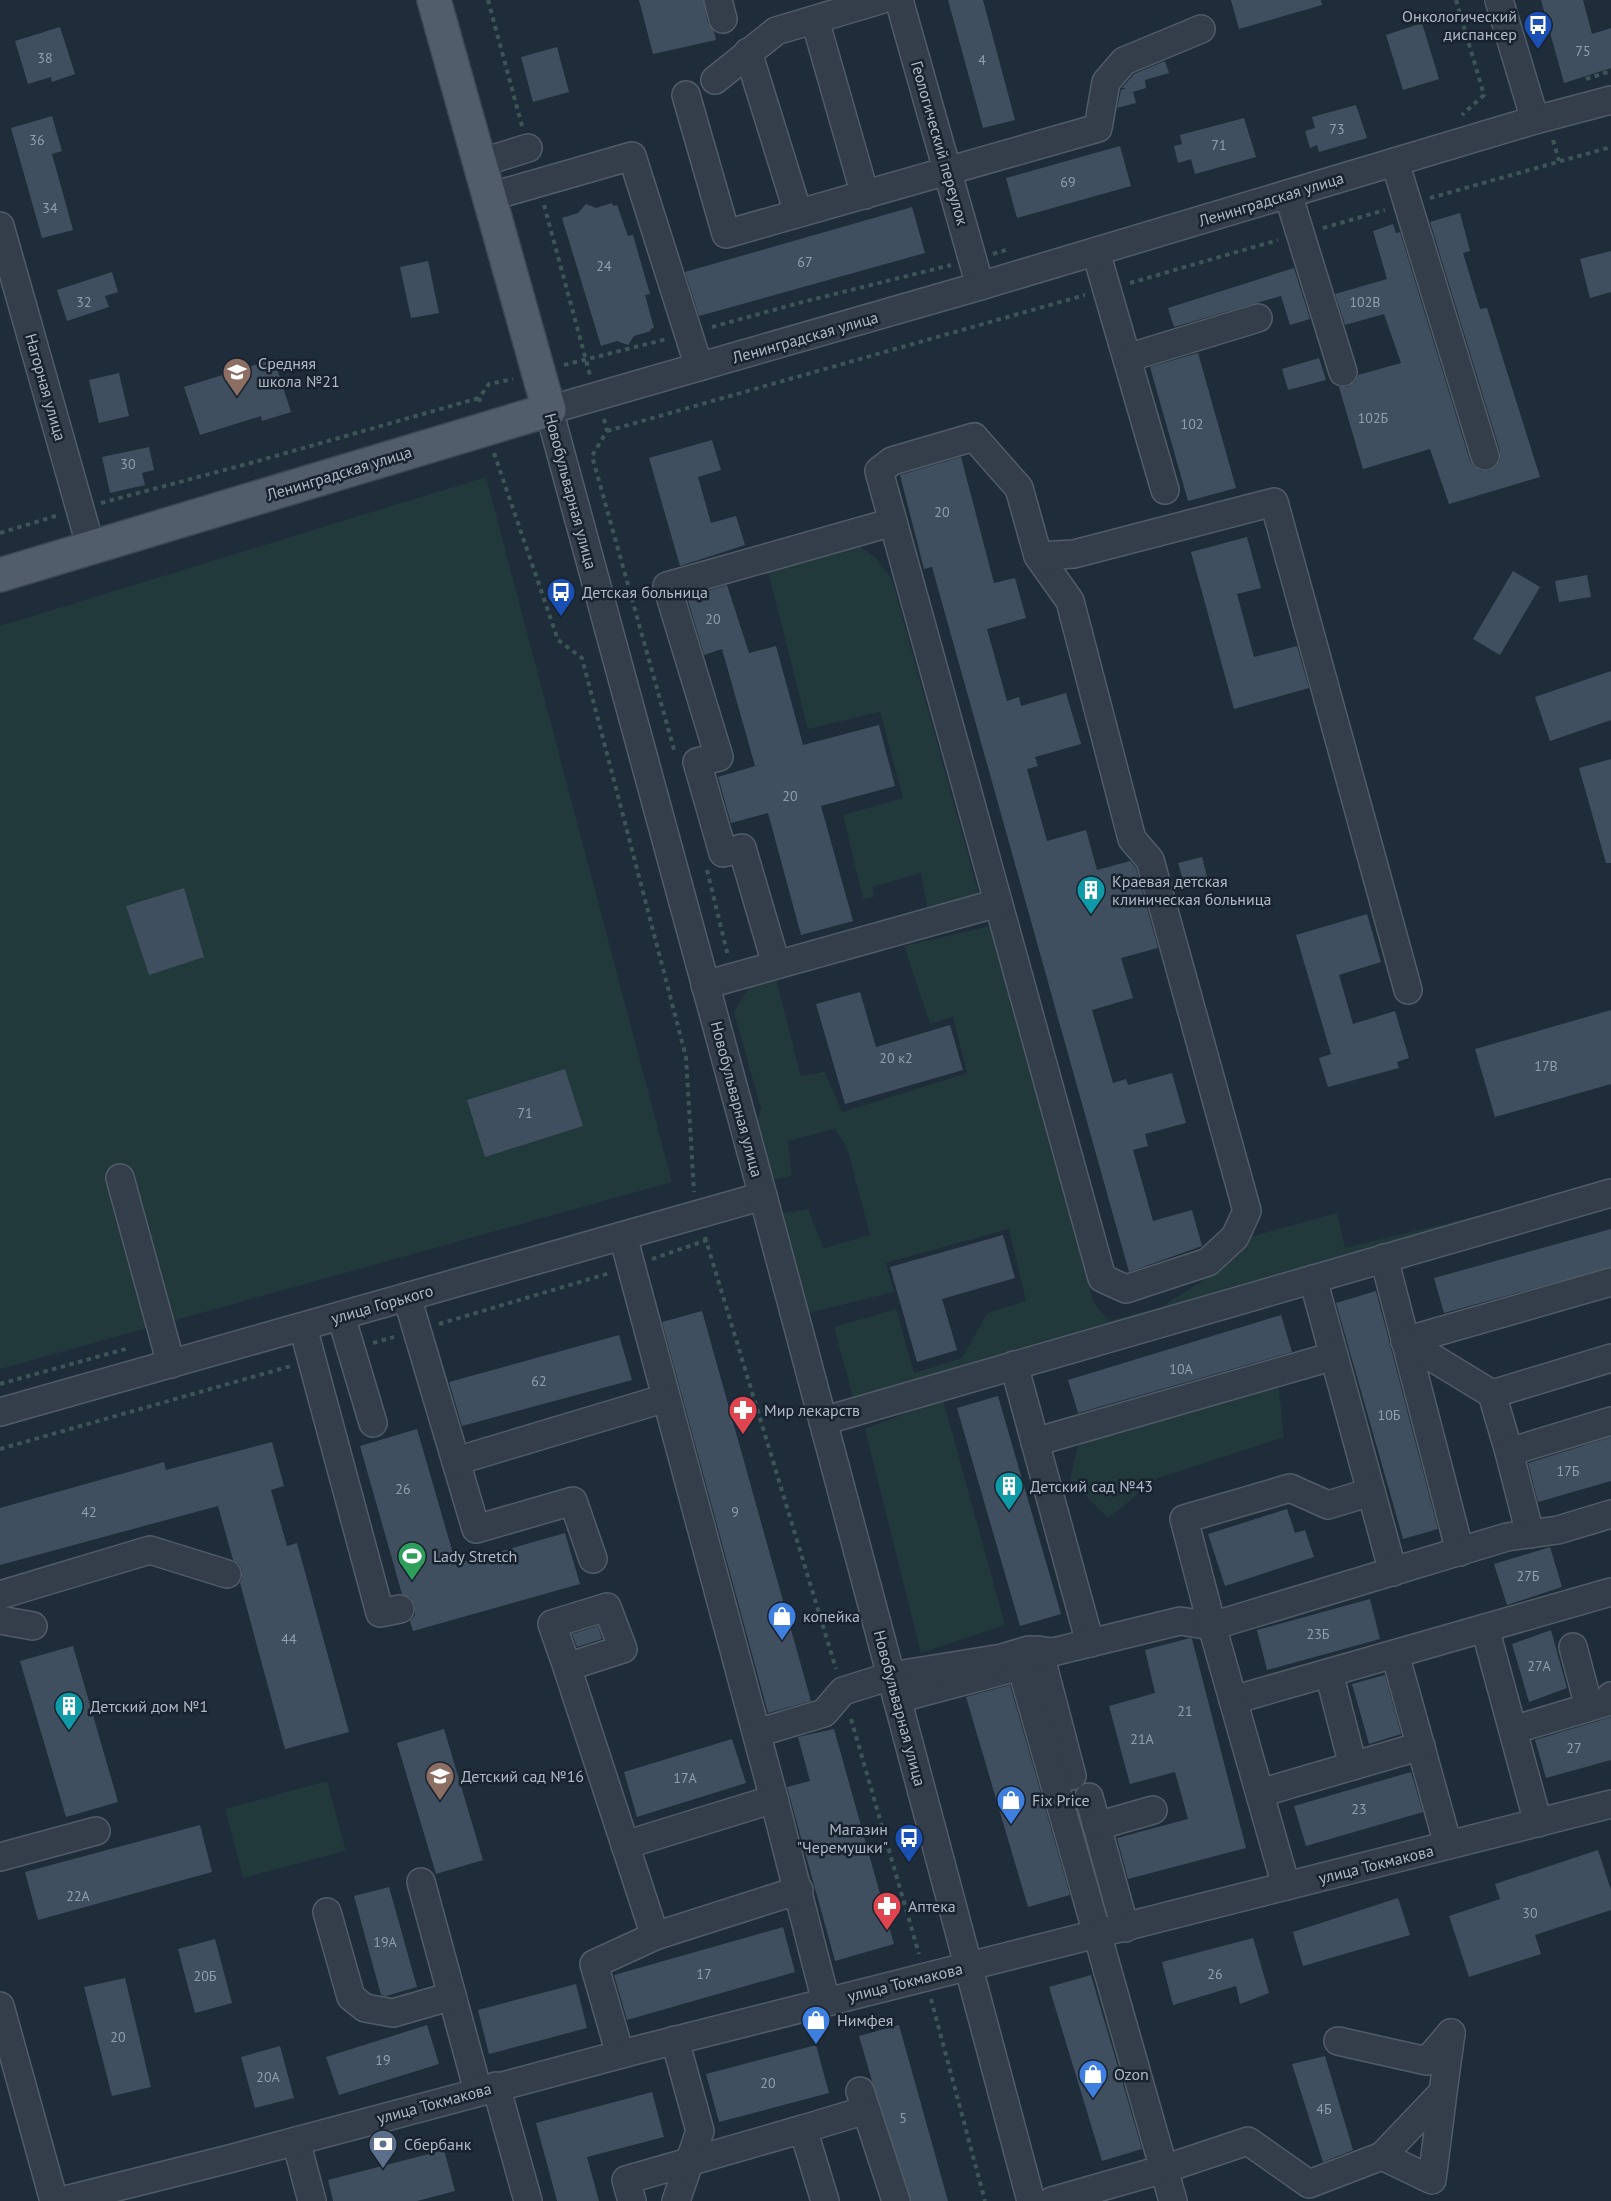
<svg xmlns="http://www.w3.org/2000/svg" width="1611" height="2201" viewBox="0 0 1611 2201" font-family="'PT Sans',sans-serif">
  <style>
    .green { fill: #21393b }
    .building { fill: #404f5f }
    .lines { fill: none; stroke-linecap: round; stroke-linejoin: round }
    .minor-casing { stroke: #515c68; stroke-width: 30 }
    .major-casing { stroke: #3d4754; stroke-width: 36 }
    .path { stroke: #3c5555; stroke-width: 4; stroke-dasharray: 4.5 4.5; stroke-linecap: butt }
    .minor { stroke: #333e4a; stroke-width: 27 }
    .major { stroke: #515d6b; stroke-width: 33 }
    .labels { text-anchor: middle; stroke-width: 5; stroke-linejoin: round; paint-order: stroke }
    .number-label { font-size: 14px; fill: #929ead }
    .poi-label { font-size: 16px; fill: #aeb9c7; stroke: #19232f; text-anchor: start }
    .street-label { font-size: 16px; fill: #aeb9c7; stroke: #19232f }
  </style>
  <rect width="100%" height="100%" fill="#1f2c3a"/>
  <!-- green -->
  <g class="green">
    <path d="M486 477 672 1182 0 1369V626Z"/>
    <path d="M851 540 877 559 892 579 979 895 929 917 921 873 872 887 874 897 863 899 843 815 903 798 880 712 808 729 766 564Z"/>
    <path d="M990 926 1094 1303 1109 1321 1161 1307 1218 1271 1253 1236 1337 1213 1345 1248 1480 1215 1482 1224 855 1404 834 1327 896 1309 914 1373 962 1358 987 1313 1026 1301 1009 1229 886 1263 894 1292 809 1313 783 1213 808 1209 824 1248 870 1235 847 1148 835 1129 788 1141 792 1176 772 1180 756 1123 761 1109 734 1012 753 981 775 975 801 1076 825 1072 842 1112 967 1073 953 1017 930 1024 904 946Z"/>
    <path d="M1278 1381 1284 1437 1158 1478 1108 1518 1070 1480 1078 1444Z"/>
    <path d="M943 1399 1005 1625 921 1653 865 1429Z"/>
    <path d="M327 1781 346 1851 243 1878 225 1809Z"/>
  </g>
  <!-- building -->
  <g class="building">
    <path d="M639 0H703L708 23 714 31 716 40 653 54Z"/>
    <path d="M948 0H983L1015 120 983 128Z"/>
    <path d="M1231 0H1321L1322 5 1239 29Z"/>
    <path d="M1541 0H1583L1592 34 1611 28V68L1564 83Z"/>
    <path d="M1422 23 1439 79 1403 90 1386 35Z"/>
    <path d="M60 27 75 74 52 82 51 77 28 84 15 41Z"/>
    <path d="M557 47 569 92 533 102 521 57Z"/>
    <path d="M1165 61 1169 73 1145 80 1146 88 1133 92 1136 103 1117 108 1121 90 1126 88H1122L1134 74Z"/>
    <path d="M1356 105 1367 138 1319 152 1317 145 1310 148 1305 131 1315 128 1312 117Z"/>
    <path d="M52 116 62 151 52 154 73 230 42 238 11 128Z"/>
    <path d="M1244 118 1256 157 1195 174 1191 159 1178 163 1174 146 1182 144 1180 135Z"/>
    <path d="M1120 146 1131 186 1017 218 1006 178Z"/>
    <path d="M612 203 613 206 617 205 628 236 633 235 650 294 645 295 654 328 650 329 651 331 634 336 628 345 617 341 601 346 562 218 578 213 586 204 596 208Z"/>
    <path d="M912 207 925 253 699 316 685 272Z"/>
    <path d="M1460 213 1470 251 1463 253 1480 309 1487 308 1540 477 1449 504 1430 449 1363 469 1339 387H1348L1355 382 1358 375 1401 363 1384 314 1345 325 1335 294 1387 279 1373 231 1393 224 1396 233 1400 232 1470 461 1474 467 1481 471H1489L1496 467 1500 460V451L1430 222Z"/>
    <path d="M1611 251V292L1590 298 1580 259Z"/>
    <path d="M428 261 439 313 411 318 400 267Z"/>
    <path d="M1294 268 1310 319 1290 325 1281 296 1174 327 1168 308Z"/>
    <path d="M112 272 118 292 105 296 109 307 67 321 57 290Z"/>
    <path d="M1198 353 1236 488 1188 501 1150 367Z"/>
    <path d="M1319 358 1326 380 1288 390 1282 369Z"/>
    <path d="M274 359 291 412 262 421 261 416 200 435 184 387Z"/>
    <path d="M119 373 129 416 99 423 89 380Z"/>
    <path d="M712 440 721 470 698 477 711 523 736 516 745 545 680 566 649 458Z"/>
    <path d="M149 447 154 470 142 473 145 485 110 493 102 457Z"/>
    <path d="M961 457 994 583 1015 578 1026 618 987 629 1007 701 1019 697 1021 706 1066 693 1081 744 1035 757 1038 766 1027 769 1047 841 1086 830 1097 870 1130 861 1136 868 1158 948 1121 958 1133 998 1092 1010 1113 1083 1126 1079 1128 1085 1172 1073 1186 1123 1145 1134 1148 1146 1133 1150 1153 1221 1192 1210 1202 1246 1129 1272 932 567 924 569 900 475Z"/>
    <path d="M1247 537 1261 588 1237 594 1254 657 1297 646 1309 688 1234 709 1191 552Z"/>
    <path d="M1513 571 1540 587 1500 655 1473 639Z"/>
    <path d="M1587 575 1591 597 1559 602 1555 581Z"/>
    <path d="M727 585 749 653 776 646 803 745 879 725 895 786 821 806 853 921 801 935 768 813 731 823 718 777 755 766 722 649 704 655 687 597Z"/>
    <path d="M1611 671V720L1550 741 1535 697Z"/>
    <path d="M1611 759V863H1606L1579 768Z"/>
    <path d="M1202 857 1208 880 1185 886 1178 863Z"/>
    <path d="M184 888 204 957 149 975 126 906Z"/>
    <path d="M1367 914 1381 962 1339 975 1353 1024 1395 1011 1409 1058 1397 1062 1399 1068 1328 1087 1319 1058 1331 1054 1296 935Z"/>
    <path d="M860 992 876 1047 950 1025 963 1070 845 1104 816 1004Z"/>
    <path d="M1611 1010V1084L1495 1117 1475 1049Z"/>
    <path d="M565 1069 583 1126 485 1157 467 1100Z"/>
    <path d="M1611 1229V1267L1444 1313 1434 1278Z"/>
    <path d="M1003 1235 1015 1278 942 1299 957 1350 917 1362 890 1267Z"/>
    <path d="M1376 1291 1438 1529 1403 1539 1336 1303Z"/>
    <path d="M702 1311 811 1701 768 1713 662 1322Z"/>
    <path d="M1281 1315 1292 1352 1078 1413 1068 1380Z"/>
    <path d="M619 1335 632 1380 462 1426 449 1382Z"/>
    <path d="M998 1396 1061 1614 1020 1626 957 1408Z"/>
    <path d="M417 1429 456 1564 565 1533 580 1584 413 1631 410 1621 415 1615V1605L411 1598 402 1594 360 1446Z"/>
    <path d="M1611 1437V1481L1538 1502 1528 1463Z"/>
    <path d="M272 1442 284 1486 271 1490 287 1546 297 1543 349 1732 285 1749 240 1583 242 1578V1570L239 1564 233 1560 218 1506 0 1565V1508L164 1462 166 1470Z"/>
    <path d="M1287 1509 1295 1533 1305 1530 1314 1557 1225 1586 1208 1534Z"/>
    <path d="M1550 1547 1562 1587 1507 1605 1494 1564Z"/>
    <path d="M1370 1599 1380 1639 1267 1670 1257 1630Z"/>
    <path d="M598 1626 602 1639 577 1647 572 1634Z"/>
    <path d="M1551 1630 1567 1688 1529 1702 1512 1644Z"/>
    <path d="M1190 1638 1192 1639 1246 1848 1128 1879 1117 1838 1188 1819 1175 1772 1130 1784 1109 1706 1155 1693 1145 1650Z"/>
    <path d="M73 1646 118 1802 66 1817 20 1661Z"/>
    <path d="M1385 1675 1401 1734 1369 1744 1352 1684Z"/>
    <path d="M1010 1685 1070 1895 1028 1907 966 1697Z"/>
    <path d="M1611 1717V1760L1546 1778 1535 1740Z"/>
    <path d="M444 1729 483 1860 436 1874 397 1743Z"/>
    <path d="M834 1729 894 1944 835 1961 787 1787 810 1781 798 1737Z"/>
    <path d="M732 1739 746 1783 637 1817 624 1772Z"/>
    <path d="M1411 1772 1423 1812 1306 1846 1294 1806Z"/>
    <path d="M200 1825 212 1872 38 1920 25 1872Z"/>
    <path d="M1598 1850 1611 1890V1910L1535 1935 1541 1954 1469 1977 1449 1916 1500 1899 1495 1884Z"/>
    <path d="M389 1887 417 1987 386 1996 381 1995 354 1896Z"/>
    <path d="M1398 1898 1410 1935 1303 1966 1293 1932Z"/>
    <path d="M783 1927 795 1972 627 2020 614 1975Z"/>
    <path d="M1253 1938 1269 1993 1240 2004 1236 1986 1173 2005 1162 1962Z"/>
    <path d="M215 1939 232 2003 195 2013 178 1949Z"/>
    <path d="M1091 1975 1142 2149 1102 2161 1049 1987Z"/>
    <path d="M125 1978 151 2087 112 2096 84 1987Z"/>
    <path d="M576 1984 587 2028 489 2054 478 2010Z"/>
    <path d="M427 2025 439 2064 339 2095 326 2057Z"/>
    <path d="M899 2025 948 2201H911L872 2081 859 2036Z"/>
    <path d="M816 2045 829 2093 719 2122 706 2074Z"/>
    <path d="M280 2046 294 2098 255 2108 241 2057Z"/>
    <path d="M1325 2056 1353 2150 1323 2162 1292 2064Z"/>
    <path d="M652 2092 664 2137 587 2157 599 2201H557L536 2123Z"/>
    <path d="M444 2150 455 2191 417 2201H333L328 2180Z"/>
  </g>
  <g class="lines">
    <!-- minor casing -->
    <g class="minor-casing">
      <g id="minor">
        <path d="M718 0 723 19"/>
        <path d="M899 0 980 286"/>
        <path d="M1499 0 1535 120"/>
        <path d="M815 20 865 195"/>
        <path d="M748 52 798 213"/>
        <path d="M715 80 776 31 880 0"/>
        <path d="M686 95 726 234 1098 128 1106 82 1124 61 1201 29"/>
        <path d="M1395 162 1485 456"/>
        <path d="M480 163 528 148"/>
        <path d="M1288 194 1343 372"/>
        <path d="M489 197 632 156 699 367"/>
        <path d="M0 226 91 548"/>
        <path d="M1096 252 1165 490"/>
        <path d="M1127 358 1258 318"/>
        <path d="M974 437 1019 488 1038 556 1070 601 1132 839 1150 860 1247 1211 1235 1237 1208 1262 1126 1289 1102 1278 879 471 892 461Z"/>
        <path d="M1038 556 1074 554 1274 502 1408 990"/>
        <path d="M776 964 742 848 723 853 697 762 719 757 667 586 893 522"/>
        <path d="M705 985 998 903"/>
        <path d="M120 1178 171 1364"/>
        <path d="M623 1236 774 1799 826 2002"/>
        <path d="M1384 1258 1460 1552"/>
        <path d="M1313 1279 1393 1572"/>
        <path d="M407 1297 476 1529 573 1501 593 1559"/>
        <path d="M341 1316 373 1423"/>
        <path d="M303 1327 380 1613 400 1609"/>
        <path d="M1405 1341 1611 1282"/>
        <path d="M1405 1341 1492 1394 1509 1452"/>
        <path d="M1014 1365 1090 1643"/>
        <path d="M1492 1394 1611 1358"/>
        <path d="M0 1412 763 1196"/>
        <path d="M823 1421 1611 1193"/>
        <path d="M1035 1442 1334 1356"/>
        <path d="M456 1461 666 1398"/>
        <path d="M1530 1534 1509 1452 1611 1421"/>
        <path d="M0 1595 150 1550 227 1574"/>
        <path d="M0 1620 33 1626"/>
        <path d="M1485 1628 1538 1823"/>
        <path d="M1573 1647 1589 1707"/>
        <path d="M1039 1650 1072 1776"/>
        <path d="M1395 1654 1448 1845"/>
        <path d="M567 1667 552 1624 607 1607 623 1649 567 1667 655 1936 594 1964 620 2054"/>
        <path d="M1329 1673 1353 1766"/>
        <path d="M897 1699 1021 1666 1173 2201"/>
        <path d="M1233 1700 1611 1592"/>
        <path d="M1513 1730 1607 1702 1611 1696"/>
        <path d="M757 1733 824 1713 843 1691 891 1676 1002 1658 1029 1650 1053 1652 1180 1621 1212 1626 1507 1537 1558 1530 1611 1514"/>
        <path d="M1260 1793 1421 1746"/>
        <path d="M1089 1797 1125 1928"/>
        <path d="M1097 1826 1153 1810"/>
        <path d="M625 1845 774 1799"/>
        <path d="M0 1857 96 1831"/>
        <path d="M421 1882 478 2091"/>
        <path d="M1286 1886 1212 1626 1184 1519 1290 1488 1328 1505 1371 1492"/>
        <path d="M327 1912 351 1997 365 2008 393 2013 452 1996"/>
        <path d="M655 1936 799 1890"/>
        <path d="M0 2006 54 2201"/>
        <path d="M675 2040 700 2131 676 2201"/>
        <path d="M1338 2041 1427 2061 1451 2033"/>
        <path d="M496 2086 528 2201"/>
        <path d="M860 2091 896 2201"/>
        <path d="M1443 2092 1432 2180 1382 2156 1443 2092 1451 2033"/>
        <path d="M296 2141 312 2201"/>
        <path d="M61 2201 229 2159 637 2050 1611 1804"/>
        <path d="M632 2201 626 2180 803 2129"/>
        <path d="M825 2201 803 2129 866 2110"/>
        <path d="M1031 2201 763 1196 549 410 980 286 1535 120 1611 100"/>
        <path d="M1052 2201 1164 2169 1248 2141 1309 2184 1382 2156"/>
      </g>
    </g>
    <!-- major casing -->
    <g class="major-casing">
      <path id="major" d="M0 575 549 410 434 0"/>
    </g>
    <!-- path -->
    <g class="path">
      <path d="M488 0 522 126"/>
      <path d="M1456 0 1484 95 1462 115"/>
      <path d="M1586 79 1611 71"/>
      <path d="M1553 140 1559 161"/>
      <path d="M1430 198 1611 147"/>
      <path d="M544 205 590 375"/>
      <path d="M1323 228 1385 210"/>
      <path d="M993 254 1009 249"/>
      <path d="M1130 283 1278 240"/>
      <path d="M712 327 799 303 951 265"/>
      <path d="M564 365 667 339"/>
      <path d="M480 402 479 398 489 384 513 379"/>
      <path d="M604 419 607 431 592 456 675 753"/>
      <path d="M607 431 1085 295"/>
      <path d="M494 453 558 640 582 658 686 1057 694 1192"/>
      <path d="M101 503 258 461 479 398"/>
      <path d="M0 533 59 515"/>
      <path d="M707 870 728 956"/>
      <path d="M705 1237 836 1669"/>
      <path d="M652 1259 707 1240"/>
      <path d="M439 1324 610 1273"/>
      <path d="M373 1343 394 1337"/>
      <path d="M0 1384 129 1348"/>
      <path d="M0 1449 291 1366"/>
      <path d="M851 1719 919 1954"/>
      <path d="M931 1999 985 2201"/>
    </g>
    <!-- minor -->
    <use href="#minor" class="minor"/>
    <!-- major -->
    <use href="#major" class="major"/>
  </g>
  <!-- icons -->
  <defs>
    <g id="bus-pin" transform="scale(1.5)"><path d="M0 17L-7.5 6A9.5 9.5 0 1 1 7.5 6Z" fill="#1a4fb4" stroke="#19232f"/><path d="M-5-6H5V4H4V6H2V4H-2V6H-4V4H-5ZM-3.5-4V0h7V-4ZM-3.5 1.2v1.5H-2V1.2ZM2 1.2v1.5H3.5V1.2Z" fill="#fff"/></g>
    <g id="school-pin" transform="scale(1.5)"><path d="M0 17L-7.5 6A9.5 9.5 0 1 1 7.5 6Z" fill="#8d6e63" stroke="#19232f"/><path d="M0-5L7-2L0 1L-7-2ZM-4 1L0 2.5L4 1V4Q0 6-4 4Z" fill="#fff"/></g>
    <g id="building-pin" transform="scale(1.5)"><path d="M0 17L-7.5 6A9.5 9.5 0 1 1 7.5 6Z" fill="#0f9aa8" stroke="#19232f"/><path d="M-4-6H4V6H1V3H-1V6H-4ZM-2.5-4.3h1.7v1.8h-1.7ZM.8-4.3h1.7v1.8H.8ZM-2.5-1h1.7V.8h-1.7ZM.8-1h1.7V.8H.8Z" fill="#fff"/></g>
    <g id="pharmacy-pin" transform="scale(1.5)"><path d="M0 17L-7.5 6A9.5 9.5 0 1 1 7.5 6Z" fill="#e0444e" stroke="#19232f"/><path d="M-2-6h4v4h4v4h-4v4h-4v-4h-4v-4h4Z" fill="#fff"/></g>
    <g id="stadium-pin" transform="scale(1.5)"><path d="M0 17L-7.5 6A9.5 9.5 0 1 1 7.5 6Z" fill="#2e9e5b" stroke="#19232f"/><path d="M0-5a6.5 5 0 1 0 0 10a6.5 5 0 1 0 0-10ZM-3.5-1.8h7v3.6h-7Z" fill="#fff"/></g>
    <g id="shop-pin" transform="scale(1.5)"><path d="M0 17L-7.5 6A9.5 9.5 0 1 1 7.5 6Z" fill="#3f7fe0" stroke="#19232f"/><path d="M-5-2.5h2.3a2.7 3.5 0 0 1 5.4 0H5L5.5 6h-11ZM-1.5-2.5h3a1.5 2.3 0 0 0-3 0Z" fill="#fff"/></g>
    <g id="bank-pin" transform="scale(1.5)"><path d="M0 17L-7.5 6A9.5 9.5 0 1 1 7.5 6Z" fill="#5c6f8a" stroke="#19232f"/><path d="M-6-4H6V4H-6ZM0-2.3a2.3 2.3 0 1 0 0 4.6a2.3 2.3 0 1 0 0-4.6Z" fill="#fff"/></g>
  </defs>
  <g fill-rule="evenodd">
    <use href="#bus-pin" x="1538" y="25"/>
    <use href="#school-pin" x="237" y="372"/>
    <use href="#bus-pin" x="561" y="592"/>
    <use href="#building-pin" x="1091" y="890"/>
    <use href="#pharmacy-pin" x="743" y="1410"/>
    <use href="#building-pin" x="1009" y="1486"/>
    <use href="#stadium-pin" x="412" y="1556"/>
    <use href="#shop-pin" x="782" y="1616"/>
    <use href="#building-pin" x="69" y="1706"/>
    <use href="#school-pin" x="440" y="1776"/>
    <use href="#shop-pin" x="1011" y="1800"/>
    <use href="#bus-pin" x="909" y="1838"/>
    <use href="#pharmacy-pin" x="887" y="1906"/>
    <use href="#shop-pin" x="816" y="2020"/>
    <use href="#shop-pin" x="1093" y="2074"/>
    <use href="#bank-pin" x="383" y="2144"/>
  </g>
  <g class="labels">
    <!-- number labels -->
    <g class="number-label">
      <text x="1583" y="56">75</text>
      <text x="45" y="63">38</text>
      <text x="982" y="65">4</text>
      <text x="1337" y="134">73</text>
      <text x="37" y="145">36</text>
      <text x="1219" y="150">71</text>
      <text x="1068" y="187">69</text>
      <text x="50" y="213">34</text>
      <text x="805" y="267">67</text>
      <text x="604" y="271">24</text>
      <text x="84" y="307">32</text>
      <text x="1365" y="307">102В</text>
      <text x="1373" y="423">102Б</text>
      <text x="1192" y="429">102</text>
      <text x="128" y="469">30</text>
      <text x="942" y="517">20</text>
      <text x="713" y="624">20</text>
      <text x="790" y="801">20</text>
      <text x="896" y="1063">20 к2</text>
      <text x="1546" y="1071">17В</text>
      <text x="525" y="1118">71</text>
      <text x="1181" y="1374">10А</text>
      <text x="539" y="1386">62</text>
      <text x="1389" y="1420">10Б</text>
      <text x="1568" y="1476">17Б</text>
      <text x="403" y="1494">26</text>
      <text x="89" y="1517">42</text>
      <text x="735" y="1517">9</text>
      <text x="1528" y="1581">27Б</text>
      <text x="1318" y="1639">23Б</text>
      <text x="289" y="1644">44</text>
      <text x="1539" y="1671">27А</text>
      <text x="1185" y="1716">21</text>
      <text x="1142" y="1744">21А</text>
      <text x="1574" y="1753">27</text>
      <text x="685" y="1783">17А</text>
      <text x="1359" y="1814">23</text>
      <text x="78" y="1901">22А</text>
      <text x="1530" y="1918">30</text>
      <text x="385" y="1947">19А</text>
      <text x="704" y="1979">17</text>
      <text x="1215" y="1979">26</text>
      <text x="205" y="1981">20Б</text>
      <text x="118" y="2042">20</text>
      <text x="383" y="2065">19</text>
      <text x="268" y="2082">20А</text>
      <text x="768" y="2088">20</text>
      <text x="1324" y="2114">4Б</text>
      <text x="903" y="2123">5</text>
    </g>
    <!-- poi labels -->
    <g class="poi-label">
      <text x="1517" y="22" text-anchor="end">Онкологический<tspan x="1517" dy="18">диспансер</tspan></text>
      <text x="258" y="369">Средняя<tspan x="258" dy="18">школа №21</tspan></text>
      <text x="582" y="598">Детская больница</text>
      <text x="1112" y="887">Краевая детская<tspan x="1112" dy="18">клиническая больница</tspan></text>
      <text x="764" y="1416">Мир лекарств</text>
      <text x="1030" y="1492">Детский сад №43</text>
      <text x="433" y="1562">Lady Stretch</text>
      <text x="803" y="1622">копейка</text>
      <text x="90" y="1712">Детский дом №1</text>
      <text x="461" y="1782">Детский сад №16</text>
      <text x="1032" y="1806">Fix Price</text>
      <text x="888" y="1835" text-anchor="end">Магазин<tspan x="888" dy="18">"Черемушки"</tspan></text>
      <text x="908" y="1912">Аптека</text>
      <text x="837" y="2026">Нимфея</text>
      <text x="1114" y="2080">Ozon</text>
      <text x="404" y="2150">Сбербанк</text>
    </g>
    <!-- street labels -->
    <g class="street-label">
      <text transform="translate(940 143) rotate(74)" y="6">Геологический переулок</text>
      <text transform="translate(1271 199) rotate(-17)" y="6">Ленинградская улица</text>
      <text transform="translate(805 337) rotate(-16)" y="6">Ленинградская улица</text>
      <text transform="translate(46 387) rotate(74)" y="6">Нагорная улица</text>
      <text transform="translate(339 473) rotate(-17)" y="6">Ленинградская улица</text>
      <text transform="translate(571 491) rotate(75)" y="6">Новобульварная улица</text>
      <text transform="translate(737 1099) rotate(75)" y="6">Новобульварная улица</text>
      <text transform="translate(382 1304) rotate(-16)" y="6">улица Горького</text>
      <text transform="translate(900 1708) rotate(75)" y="6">Новобульварная улица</text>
      <text transform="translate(1376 1864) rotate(-14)" y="6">улица Токмакова</text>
      <text transform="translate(905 1982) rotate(-14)" y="6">улица Токмакова</text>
      <text transform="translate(434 2103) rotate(-15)" y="6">улица Токмакова</text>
    </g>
  </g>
</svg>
